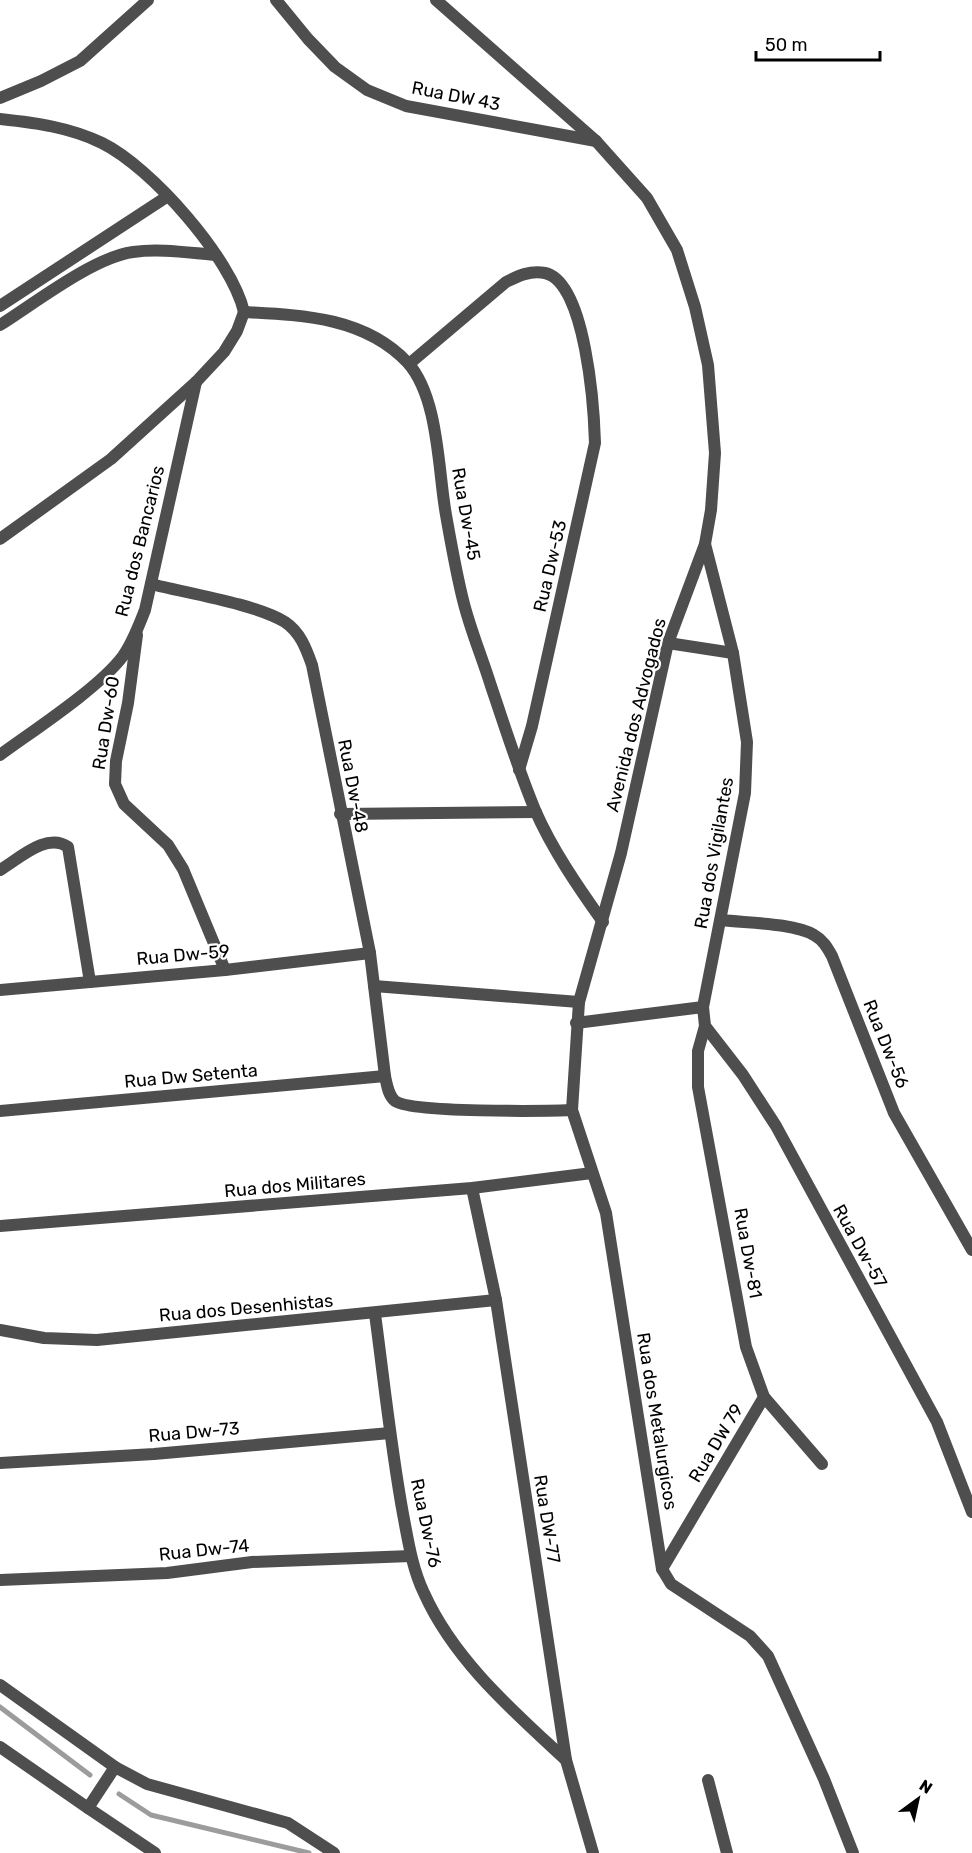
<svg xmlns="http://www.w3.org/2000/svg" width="972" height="1853" viewBox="0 0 972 1853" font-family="Rubik,sans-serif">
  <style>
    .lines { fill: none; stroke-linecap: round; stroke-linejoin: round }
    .stream { stroke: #9c9c9c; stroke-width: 5 }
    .minor { stroke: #4e4e4e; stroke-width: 12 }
    .tertiary { stroke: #4e4e4e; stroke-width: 12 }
    .labels { text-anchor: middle; stroke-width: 4.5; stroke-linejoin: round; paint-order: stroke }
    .street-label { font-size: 18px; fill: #000; stroke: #fff }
  </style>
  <rect width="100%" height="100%" fill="#fff"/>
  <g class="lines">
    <!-- stream -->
    <g class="stream">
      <path d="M0 1707 90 1775"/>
      <path d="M119 1794 151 1815 309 1853"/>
    </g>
    <!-- minor -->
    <g class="minor">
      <path d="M276 0 308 39 335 67 367 90 406 106 596 141"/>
      <path d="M436 0 596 141 647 198 677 250 695 307 708 365 715 453 711 510 705 544 668 643 621 853 579 1002 572 1110 606 1213 662 1569 671 1584 750 1636 768 1656 824 1779 853 1853"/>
      <path d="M0 98 41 81 80 61 148 0"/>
      <path d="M0 119C36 123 69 127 102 143 151 167 232 259 244 312"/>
      <path d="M0 306 168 196"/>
      <path d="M244 312C302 315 365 317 408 363 439 398 438 471 446 515 451 543 456 572 463 600 470 629 482 657 491 686 505 727 518 769 535 810 552 849 578 887 603 922"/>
      <path d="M0 325C35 303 94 257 133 252 160 248 190 253 216 255"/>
      <path d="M409 364 506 282C518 276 530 270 545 273 586 282 594 409 595 443L532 726 519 770"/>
      <path d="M0 539 111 459 196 382 224 352 237 331 244 312"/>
      <path d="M705 544 733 653 747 742 745 793 703 1007 705 1026 743 1075 776 1126 937 1422 972 1512"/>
      <path d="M151 584C186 593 256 604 285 622 300 632 306 648 312 665L370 953 385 1076C387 1085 388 1095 395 1101 411 1113 546 1111 572 1110"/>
      <path d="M137 635 128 703 116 761 115 784 124 804 168 845 183 869 225 970"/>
      <path d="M668 643 733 653"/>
      <path d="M0 755C34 730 99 688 123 656 133 642 139 625 145 610L196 382"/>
      <path d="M340 814 536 812"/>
      <path d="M0 870C20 858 47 832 68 847L90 982"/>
      <path d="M722 920C746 923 794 923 814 935 823 940 827 947 832 956L894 1113 972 1250"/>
      <path d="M374 986 579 1002"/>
      <path d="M0 990 225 970 370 953"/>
      <path d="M576 1023 703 1007"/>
      <path d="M705 1026 698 1051V1087L746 1347 764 1397 822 1464"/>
      <path d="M0 1111 385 1076"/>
      <path d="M472 1188 496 1300 566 1760 593 1853"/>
      <path d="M0 1226 472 1188 592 1173"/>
      <path d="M375 1314C384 1381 391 1448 403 1514 408 1540 412 1568 424 1593 454 1660 513 1711 566 1760"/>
      <path d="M0 1330 44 1338 97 1340 496 1300"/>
      <path d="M0 1463 154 1454 390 1433"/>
      <path d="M662 1569 764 1397"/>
      <path d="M0 1580 167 1573 252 1562 411 1556"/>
      <path d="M115 1767 147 1784 288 1823 334 1853"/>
      <path d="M708 1780 727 1853"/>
      <path d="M88 1808 155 1853"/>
    </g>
    <!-- tertiary -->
    <path class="tertiary" d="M0 1685 115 1767 88 1808 0 1747"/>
  </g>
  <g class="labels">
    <!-- street labels -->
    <g class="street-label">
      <text transform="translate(456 96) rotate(11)" y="6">Rua DW 43</text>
      <text transform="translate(466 514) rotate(80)" y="6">Rua Dw-45</text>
      <text transform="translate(140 541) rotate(-76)" y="6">Rua dos Bancarios</text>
      <text transform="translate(550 566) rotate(-77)" y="6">Rua Dw-53</text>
      <text transform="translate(636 715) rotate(-76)" y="6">Avenida dos Advogados</text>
      <text transform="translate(106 723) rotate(-81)" y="6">Rua Dw-60</text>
      <text transform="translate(353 786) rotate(79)" y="6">Rua Dw-48</text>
      <text transform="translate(714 853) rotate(-80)" y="6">Rua dos Vigilantes</text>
      <text transform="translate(183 955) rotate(-5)" y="6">Rua Dw-59</text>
      <text transform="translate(886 1044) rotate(68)" y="6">Rua Dw-56</text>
      <text transform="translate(191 1076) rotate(-5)" y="6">Rua Dw Setenta</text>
      <text transform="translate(295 1185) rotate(-5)" y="6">Rua dos Militares</text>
      <text transform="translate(860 1246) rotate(61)" y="6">Rua Dw-57</text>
      <text transform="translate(748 1253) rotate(80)" y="6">Rua Dw-81</text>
      <text transform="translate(246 1308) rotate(-5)" y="6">Rua dos Desenhistas</text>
      <text transform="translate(657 1421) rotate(81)" y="6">Rua dos Metalurgicos</text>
      <text transform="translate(194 1432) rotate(-5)" y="6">Rua Dw-73</text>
      <text transform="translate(716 1443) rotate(-59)" y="6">Rua DW 79</text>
      <text transform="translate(547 1519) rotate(81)" y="6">Rua DW-77</text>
      <text transform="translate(426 1523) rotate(78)" y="6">Rua Dw-76</text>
      <text transform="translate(204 1550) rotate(-6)" y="6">Rua Dw-74</text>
    </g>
  </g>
  <!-- north arrow -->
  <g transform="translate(918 1799) rotate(33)" stroke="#ffffff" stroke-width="4.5" paint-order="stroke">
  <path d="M0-4.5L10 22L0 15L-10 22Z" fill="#000000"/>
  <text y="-9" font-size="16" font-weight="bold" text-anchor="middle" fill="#000000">N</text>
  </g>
  <!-- scale -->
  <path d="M756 51v9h124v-9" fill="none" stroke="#000000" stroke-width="3"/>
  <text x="765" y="51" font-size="18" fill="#000000" stroke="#ffffff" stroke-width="4.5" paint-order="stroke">50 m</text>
</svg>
